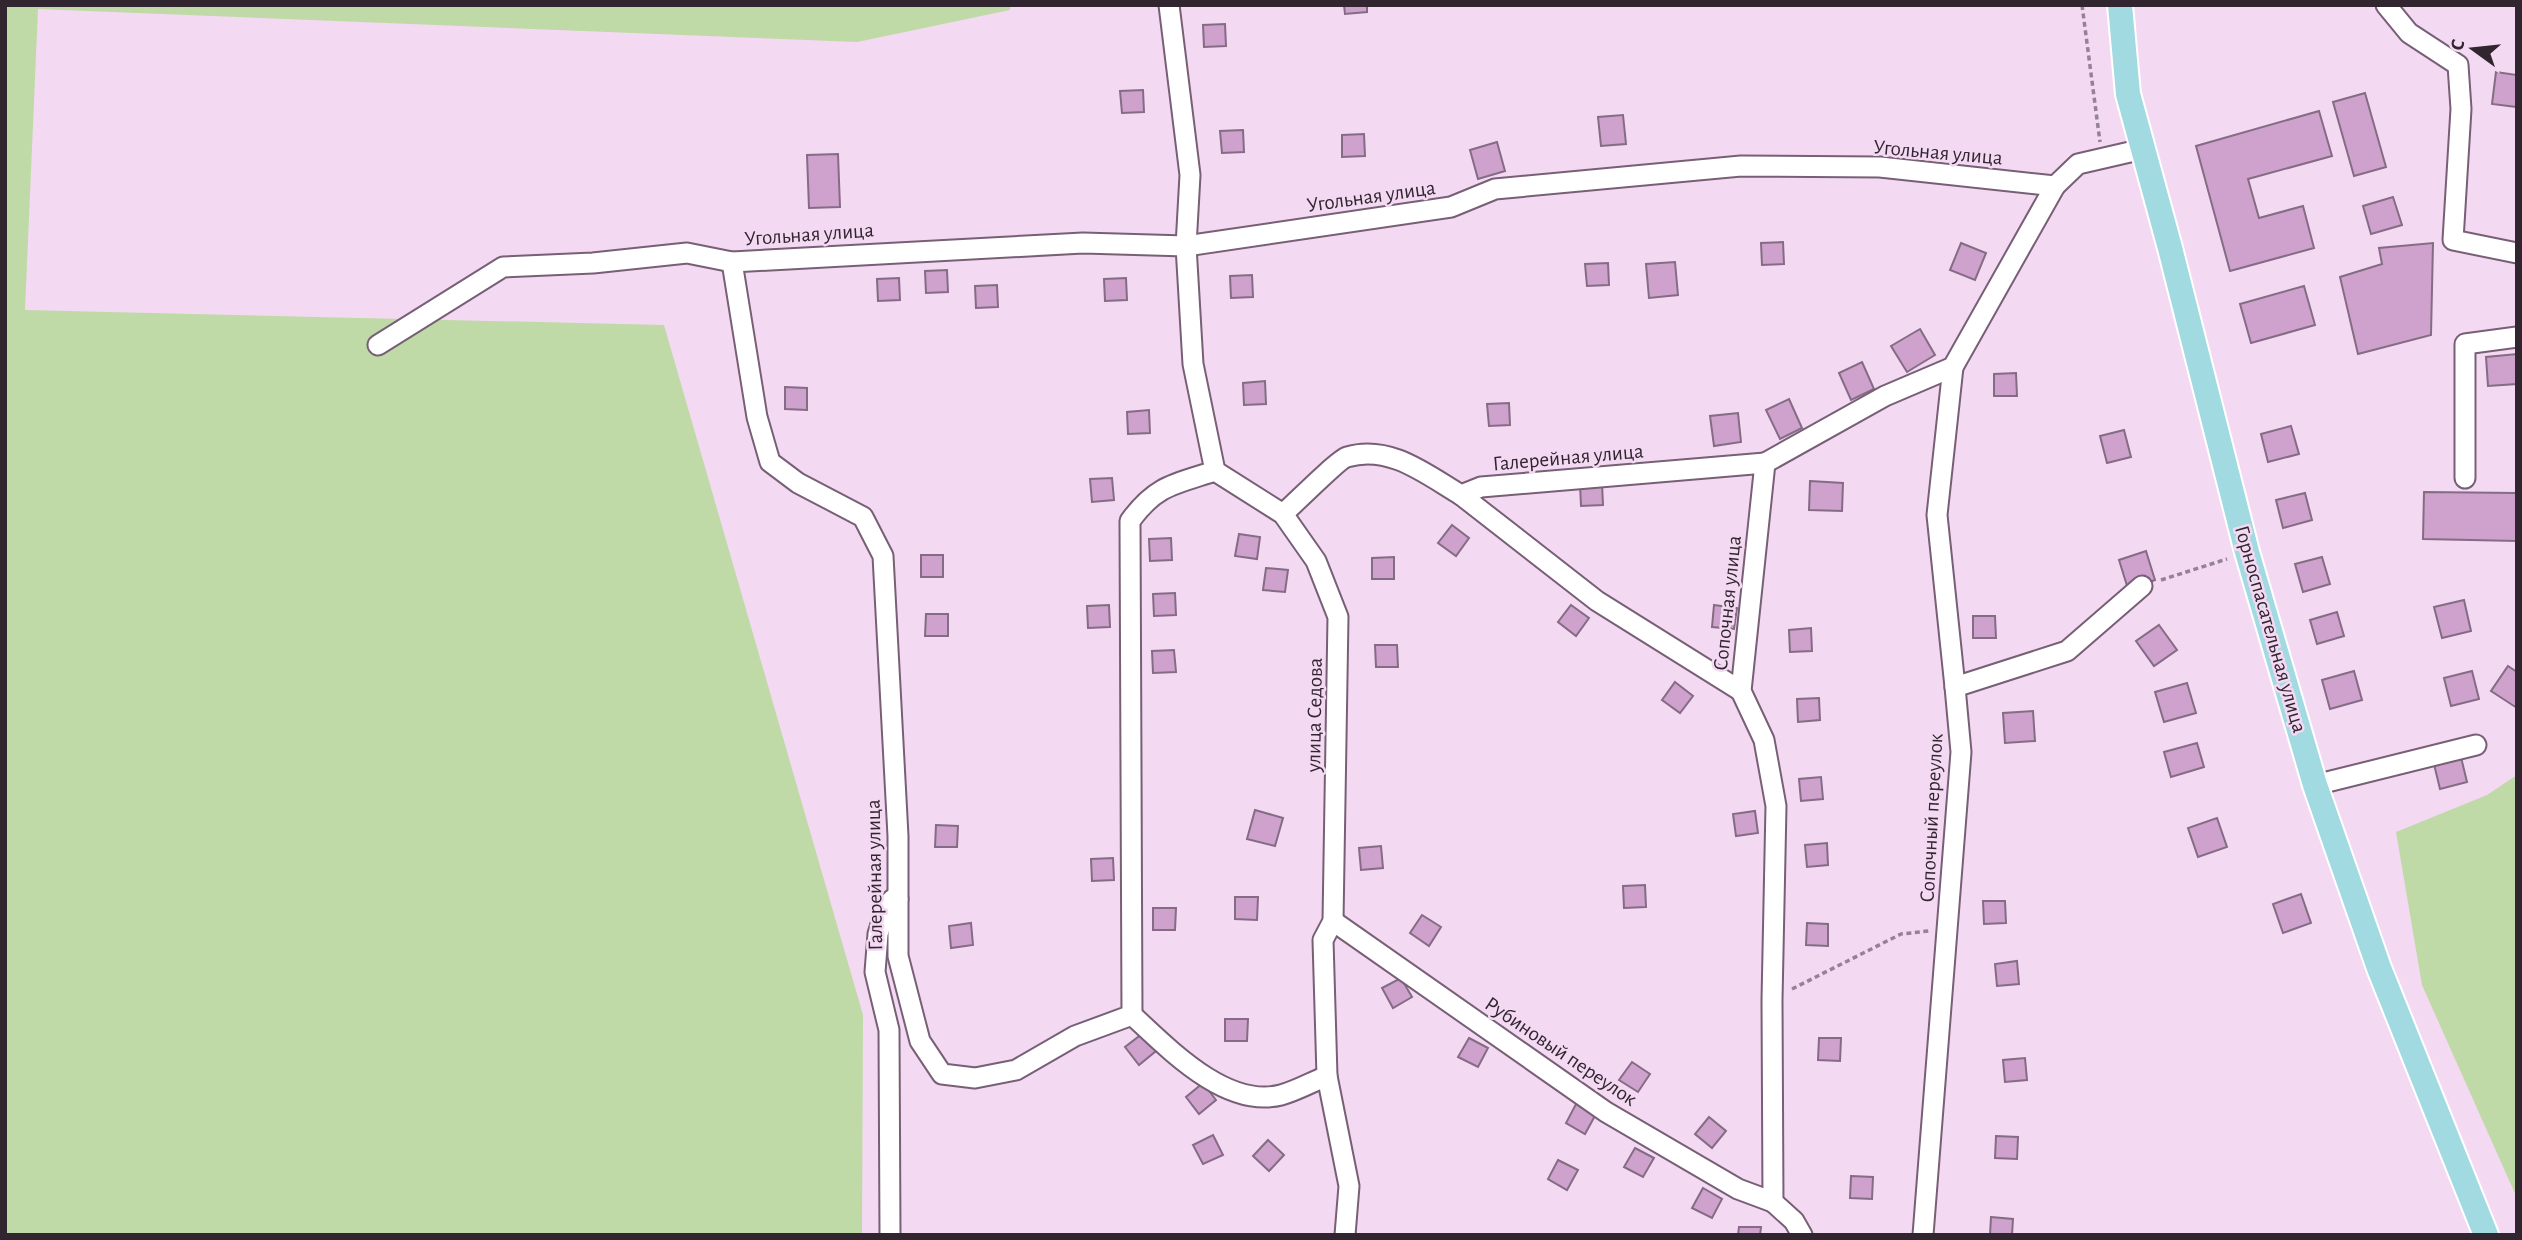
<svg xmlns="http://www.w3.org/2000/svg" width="2522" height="1240" viewBox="0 0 2522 1240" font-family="'Alegreya Sans',sans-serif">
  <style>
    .green { fill: #bfdaa6 }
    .building { fill: #cea2cd; stroke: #846c84; stroke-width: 2 }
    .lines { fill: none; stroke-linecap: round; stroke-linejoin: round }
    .minor-casing { stroke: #775f76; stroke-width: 23 }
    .major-casing { stroke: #fff; stroke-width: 28 }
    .path { stroke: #958294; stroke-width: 3.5; stroke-dasharray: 5 3.5; stroke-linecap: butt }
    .minor { stroke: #fff; stroke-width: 19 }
    .major { stroke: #a1dae1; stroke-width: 24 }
    .labels { text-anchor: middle; stroke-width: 5; stroke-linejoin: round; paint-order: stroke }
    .street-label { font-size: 21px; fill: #312630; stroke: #f4d9f3 }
  </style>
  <rect width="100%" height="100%" fill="#f4d9f3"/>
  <!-- green -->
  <g class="green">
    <path d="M5 5H1010V10L857 42 38 9 25 310 664 325 863 1015 862 1235H5Z"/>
    <path d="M2517 775V1198L2422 985 2396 832 2487 795Z"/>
  </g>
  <!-- building -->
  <g class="building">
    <path d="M1344 5H1367V12L1345 14Z"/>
    <path d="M1225 24 1226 46 1204 47 1203 25Z"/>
    <path d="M2496 72 2517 75V107L2492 104Z"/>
    <path d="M1143 90 1144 112 1122 113 1120 91Z"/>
    <path d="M2365 93 2386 167 2354 176 2333 102Z"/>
    <path d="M2319 111 2332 156 2248 179 2259 218 2303 206 2314 248 2230 271 2196 146Z"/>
    <path d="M1623 115 1626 144 1601 146 1598 117Z"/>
    <path d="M1243 130 1244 152 1222 153 1220 131Z"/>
    <path d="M1364 134 1365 156 1342 157V135Z"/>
    <path d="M1497 142 1505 171 1478 179 1470 150Z"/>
    <path d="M838 154 840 207 809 208 807 155Z"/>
    <path d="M2393 197 2402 225 2371 234 2363 206Z"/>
    <path d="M1783 242 1784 264 1762 265 1761 243Z"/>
    <path d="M1961 243 1986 253 1975 280 1950 270Z"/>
    <path d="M2433 243 2431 335 2358 354 2340 277 2382 264 2379 248Z"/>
    <path d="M1675 262 1678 295 1649 298 1646 264Z"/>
    <path d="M1608 263 1609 285 1587 286 1585 264Z"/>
    <path d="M947 270 948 292 926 293 925 271Z"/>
    <path d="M1252 275 1253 297 1231 298 1230 276Z"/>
    <path d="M899 278 900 300 878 301 877 279Z"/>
    <path d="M1126 278 1127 300 1105 301 1104 279Z"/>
    <path d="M997 285 998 307 976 308 975 286Z"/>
    <path d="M2304 286 2315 325 2251 343 2240 304Z"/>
    <path d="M1920 329 1935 355 1907 372 1891 346Z"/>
    <path d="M2517 354V384L2488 386 2486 357Z"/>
    <path d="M1862 362 1874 389 1851 400 1839 373Z"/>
    <path d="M2016 373 2017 396H1994V374Z"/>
    <path d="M1265 381 1266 404 1244 405 1243 383Z"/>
    <path d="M785 387 807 388V410L785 409Z"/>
    <path d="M1789 399 1802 428 1780 439 1766 410Z"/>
    <path d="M1509 403 1510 425 1489 426 1487 404Z"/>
    <path d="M1149 410 1150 433 1128 434 1127 412Z"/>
    <path d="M1738 413 1741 442 1714 446 1710 416Z"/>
    <path d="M2291 426 2299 454 2268 462 2261 434Z"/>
    <path d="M2124 430 2131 457 2107 463 2100 436Z"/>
    <path d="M1112 478 1114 500 1092 502 1090 479Z"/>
    <path d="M1810 481 1843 483 1842 511 1809 510Z"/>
    <path d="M1602 483 1603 505 1581 506 1580 484Z"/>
    <path d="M2424 492 2517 493V541L2423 539Z"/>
    <path d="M2305 493 2312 520 2283 528 2276 500Z"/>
    <path d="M1452 525 1469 538 1456 556 1438 543Z"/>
    <path d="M1239 534 1260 537 1257 559 1235 556Z"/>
    <path d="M1171 538 1172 560 1150 561 1149 539Z"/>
    <path d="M2146 551 2155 580 2128 589 2119 560Z"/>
    <rect x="921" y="555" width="22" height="22"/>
    <path d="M1394 557V579H1372V558Z"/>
    <path d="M2322 557 2330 584 2303 592 2295 564Z"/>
    <path d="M1266 568 1288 570 1285 592 1263 590Z"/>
    <path d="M1175 593 1176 615 1154 616 1153 594Z"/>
    <path d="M2464 600 2471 631 2442 638 2434 607Z"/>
    <path d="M1109 605 1110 627 1088 628 1087 606Z"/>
    <path d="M1571 605 1589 618 1576 636 1558 622Z"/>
    <path d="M1714 605 1737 608 1734 629 1712 627Z"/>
    <path d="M2337 612 2344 636 2317 644 2310 620Z"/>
    <path d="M926 614H948V636H925Z"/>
    <path d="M1973 616H1995L1996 638H1973Z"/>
    <path d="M2159 625 2177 650 2154 666 2136 641Z"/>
    <path d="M1811 628 1812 651 1790 652 1789 630Z"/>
    <path d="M1375 645H1397L1398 667H1376Z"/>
    <path d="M1174 650 1176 672 1153 673 1152 651Z"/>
    <path d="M2508 666 2517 672V708L2491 691Z"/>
    <path d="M2354 671 2362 700 2330 709 2322 680Z"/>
    <path d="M2472 671 2479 699 2451 706 2444 678Z"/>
    <path d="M1675 682 1693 696 1680 713 1662 700Z"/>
    <path d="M2187 683 2196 713 2164 722 2155 692Z"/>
    <path d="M1819 698 1820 720 1798 722 1797 699Z"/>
    <path d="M2033 711 2035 741 2005 743 2003 713Z"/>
    <path d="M2197 743 2204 767 2171 777 2164 752Z"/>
    <path d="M2460 753 2467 782 2440 789 2433 760Z"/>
    <path d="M1821 777 1823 799 1801 801 1799 779Z"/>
    <path d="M1255 810 1283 818 1275 846 1247 839Z"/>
    <path d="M1755 811 1758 833 1736 836 1733 814Z"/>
    <path d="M2217 818 2227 847 2198 857 2188 828Z"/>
    <path d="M936 825 958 826 957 847H935Z"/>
    <path d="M1827 843 1828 865 1807 867 1805 845Z"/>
    <path d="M1381 846 1383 868 1361 870 1359 848Z"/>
    <path d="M1113 858 1114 880 1092 881 1091 859Z"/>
    <path d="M1645 885 1646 907 1624 908 1623 886Z"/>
    <path d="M2301 894 2311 923 2283 933 2273 904Z"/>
    <path d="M1235 897H1258L1257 920 1235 919Z"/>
    <path d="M1983 901H2005L2006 923 1984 924Z"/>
    <path d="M1153 908H1176L1175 930H1153Z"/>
    <path d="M1422 915 1441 927 1429 946 1410 933Z"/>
    <path d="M971 923 973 945 951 948 949 926Z"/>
    <path d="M1807 923 1828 924V946L1806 945Z"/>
    <path d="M2017 961 2019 984 1997 986 1995 964Z"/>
    <path d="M1401 978 1412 997 1393 1008 1382 988Z"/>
    <path d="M1225 1019H1248L1247 1041H1225Z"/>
    <path d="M1142 1034 1156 1051 1139 1065 1125 1047Z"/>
    <path d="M1469 1038 1488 1048 1478 1067 1458 1057Z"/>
    <path d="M1819 1038H1841L1840 1061 1818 1060Z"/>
    <path d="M2025 1058 2027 1080 2005 1082 2003 1060Z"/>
    <path d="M1632 1062 1650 1074 1638 1092 1619 1080Z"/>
    <path d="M1203 1083 1216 1100 1199 1114 1186 1097Z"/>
    <path d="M1576 1104 1596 1114 1585 1134 1566 1123Z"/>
    <path d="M1709 1117 1726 1131 1712 1148 1695 1134Z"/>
    <path d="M1213 1135 1223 1155 1203 1164 1193 1145Z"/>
    <path d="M1996 1136 2018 1137 2017 1159 1995 1158Z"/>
    <path d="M1268 1140 1284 1155 1269 1171 1253 1156Z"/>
    <path d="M1635 1148 1654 1158 1643 1177 1624 1167Z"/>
    <path d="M1558 1160 1578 1170 1567 1190 1548 1179Z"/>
    <path d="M1851 1176 1873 1177 1872 1199 1850 1198Z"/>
    <path d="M1703 1188 1722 1199 1712 1218 1692 1208Z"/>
    <path d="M1991 1217 2013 1219 2012 1235H1990Z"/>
    <path d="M1739 1227H1761L1760 1235H1738Z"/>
  </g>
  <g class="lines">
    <!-- minor casing -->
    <g class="minor-casing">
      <g id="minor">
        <path d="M1169 5 1190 175 1186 246 1193 364 1215 471 1283 514 1316 561 1338 617 1333 921 1323 940 1327 1076 1349 1186 1345 1235"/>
        <path d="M2386 5 2409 33 2458 65 2461 109 2453 240 2517 253"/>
        <path d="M732 262 757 417 770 462 798 483 863 517 883 556 898 836V956L920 1041 942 1074 975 1078 1016 1070 1075 1036 1132 1015 1130 521C1156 485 1175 484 1215 471"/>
        <path d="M378 345 503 267 593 263 687 253 732 262 1083 243 1186 246 1451 207 1495 189 1741 166 1880 167 2055 186 2078 164 2143 149"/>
        <path d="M1953 367 1937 515 1955 687"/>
        <path d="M2465 478V344L2517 337"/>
        <path d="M1461 495 1597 601 1741 691"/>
        <path d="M1283 514C1293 505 1339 459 1347 457 1390 444 1427 475 1461 495L1481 487 1765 463"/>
        <path d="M2315 785 2476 745"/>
        <path d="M1333 921 1606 1112 1738 1189 1773 1202"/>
        <path d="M1132 1015C1169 1049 1226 1109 1281 1095 1296 1091 1312 1082 1327 1076"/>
        <path d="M890 1235 889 1030 875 972 878 934 887 905 893 899H898"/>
        <path d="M1802 1235 1794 1221 1773 1202 1772 1000 1776 806 1764 740 1741 691 1765 463 1885 396 1953 367 2055 186"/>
        <path d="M1923 1235 1961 752 1955 687 2067 651 2142 586"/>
      </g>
    </g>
    <!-- major casing -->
    <g class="major-casing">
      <path id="major" d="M2120 5 2128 94 2170 248 2247 552 2315 785 2379 968 2486 1235"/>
    </g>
    <!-- path -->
    <g class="path">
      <path d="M2082 5 2100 142"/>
      <path d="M2161 580 2227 559"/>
      <path d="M1792 989 1901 934 1929 931"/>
    </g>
    <!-- minor -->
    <use href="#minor" class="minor"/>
    <!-- major -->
    <use href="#major" class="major"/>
  </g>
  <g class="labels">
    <!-- street labels -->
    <g class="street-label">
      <text transform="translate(1938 152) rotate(5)" y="7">Угольная улица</text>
      <text transform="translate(1371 196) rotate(-8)" y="7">Угольная улица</text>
      <text transform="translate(809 234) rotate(-4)" y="7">Угольная улица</text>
      <text transform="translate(1568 457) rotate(-5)" y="7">Галерейная улица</text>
      <text transform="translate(1727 603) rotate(-84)" y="7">Сопочная улица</text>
      <text transform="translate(2271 629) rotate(74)" y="7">Горноспасательная улица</text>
      <text transform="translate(1314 715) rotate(-89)" y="7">улица Седова</text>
      <text transform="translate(1931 818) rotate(-87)" y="7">Сопочный переулок</text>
      <text transform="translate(874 875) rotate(-91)" y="7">Галерейная улица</text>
      <text transform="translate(1561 1051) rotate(34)" y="7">Рубиновый переулок</text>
    </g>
  </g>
  <!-- border -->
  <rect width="2522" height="1240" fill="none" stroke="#312630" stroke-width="14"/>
  <!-- north arrow -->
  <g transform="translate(2473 49) rotate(285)" stroke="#f4d9f3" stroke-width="5" paint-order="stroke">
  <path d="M0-5L12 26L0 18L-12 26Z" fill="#312630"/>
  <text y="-10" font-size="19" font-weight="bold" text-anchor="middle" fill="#312630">С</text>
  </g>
</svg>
